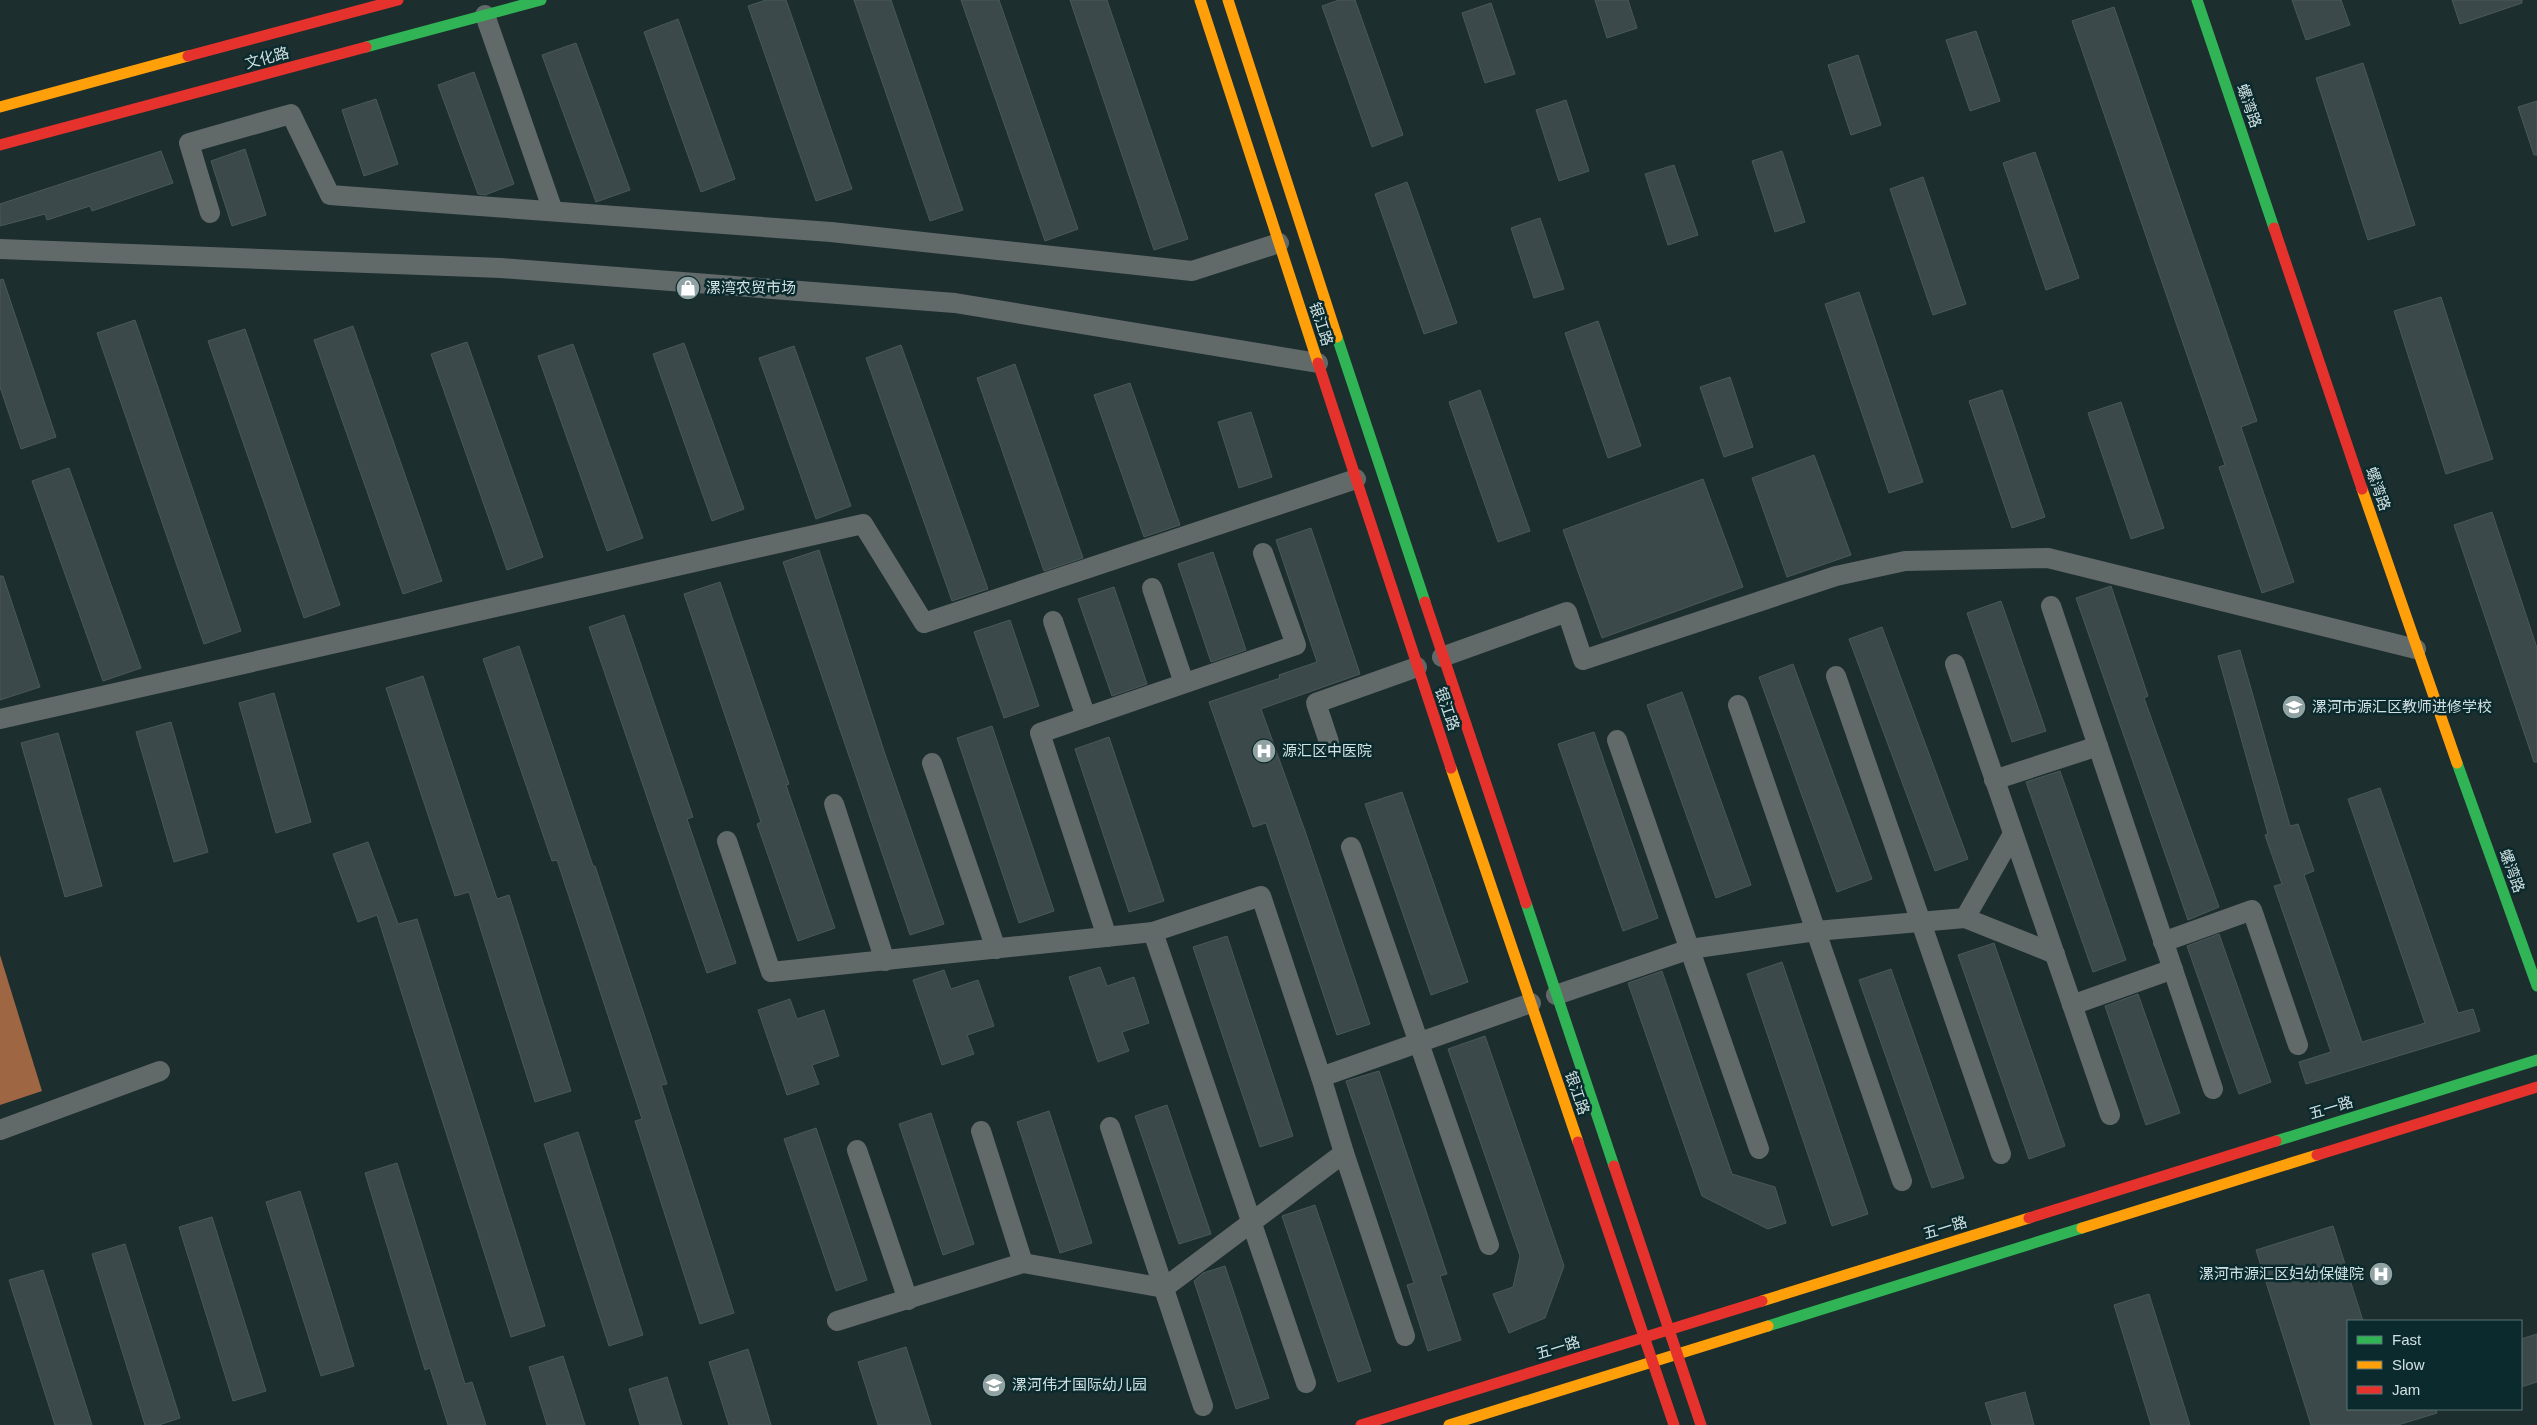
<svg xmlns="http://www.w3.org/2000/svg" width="2537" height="1425" viewBox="0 0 2537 1425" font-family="Helvetica,'Noto Sans SC',sans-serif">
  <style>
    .water { fill: #9f6643 }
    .building { fill: #3c494a; stroke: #4a5859 }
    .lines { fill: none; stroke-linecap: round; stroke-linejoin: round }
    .street { stroke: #626969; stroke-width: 20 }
    .fast { stroke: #30b455; stroke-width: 11 }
    .slow { stroke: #ff9f0a; stroke-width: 11 }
    .jam { stroke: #e5322d; stroke-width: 11 }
    .labels { text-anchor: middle; stroke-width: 5; stroke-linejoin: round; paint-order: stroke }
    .street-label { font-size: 15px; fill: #d0e0e2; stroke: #0b2a2d }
    .poi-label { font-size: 15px; fill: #d0e0e2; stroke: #0b2a2d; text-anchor: start }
  </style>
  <rect width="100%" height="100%" fill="#1d2e2f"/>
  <!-- water -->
  <path class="water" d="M0 955 42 1091 0 1105Z"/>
  <!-- building -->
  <g class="building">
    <path d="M766 0H786L852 189 816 201 748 6Z"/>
    <path d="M854 0H891L963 210 930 221Z"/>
    <path d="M961 0H999L1078 229 1045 241Z"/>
    <path d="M1070 0H1107L1188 239 1154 250Z"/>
    <path d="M1339 0H1355L1403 135 1372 147 1322 6Z"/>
    <path d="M1595 0H1628L1637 28 1607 38Z"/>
    <path d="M2292 0H2341L2350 25 2306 40Z"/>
    <path d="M2452 0H2522V3L2460 24Z"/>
    <path d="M1491 3 1515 74 1485 83 1462 13Z"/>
    <path d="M2114 7 2257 421 2241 427 2294 582 2262 593 2219 467 2225 465 2072 21Z"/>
    <path d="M678 19 735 179 701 192 644 32Z"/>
    <path d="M1976 31 2000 101 1970 111 1946 40Z"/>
    <path d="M576 43 630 190 596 202 542 55Z"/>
    <path d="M1858 55 1881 125 1851 135 1828 65Z"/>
    <path d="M2363 63 2415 225 2368 240 2316 78Z"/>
    <path d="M474 72 514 184 485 195 478 194 438 85Z"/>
    <path d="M376 99 398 164 364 176 342 110Z"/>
    <path d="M1566 100 1589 171 1559 181 1536 110Z"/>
    <path d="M2537 101V155H2534L2518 107Z"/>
    <path d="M245 149 266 215 232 226 211 161Z"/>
    <path d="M161 151 173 183 92 211 90 206 47 220 45 214 0 226V204Z"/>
    <path d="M1782 151 1805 222 1775 232 1752 161Z"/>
    <path d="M2035 152 2079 278 2046 290 2003 163Z"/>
    <path d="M1674 165 1698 235 1668 245 1645 174Z"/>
    <path d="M1923 177 1966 304 1933 315 1890 189Z"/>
    <path d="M1407 182 1457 323 1424 334 1375 194Z"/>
    <path d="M1540 218 1564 289 1534 298 1511 228Z"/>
    <path d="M3 279 56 437 21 449 0 387V280Z"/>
    <path d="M1859 292 1923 482 1889 493 1825 304Z"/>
    <path d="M2441 297 2493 459 2446 474 2394 311Z"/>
    <path d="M135 320 241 631 204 644 97 333Z"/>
    <path d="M1598 321 1641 446 1608 458 1565 333Z"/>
    <path d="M353 326 442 581 403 594 314 340Z"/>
    <path d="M245 329 340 605 304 618 208 341Z"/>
    <path d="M467 342 543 557 507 570 431 354Z"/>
    <path d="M684 343 744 509 712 521 653 354Z"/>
    <path d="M573 344 643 538 607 551 538 356Z"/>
    <path d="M901 345 988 589 952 601 866 358Z"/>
    <path d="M794 346 851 506 816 519 759 358Z"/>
    <path d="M1015 364 1083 558 1044 571 977 378Z"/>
    <path d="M1730 377 1753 447 1724 457 1700 387Z"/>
    <path d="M1130 383 1180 525 1144 537 1094 395Z"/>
    <path d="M1480 390 1530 531 1498 542 1449 402Z"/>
    <path d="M2002 390 2045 517 2012 528 1969 401Z"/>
    <path d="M2121 402 2164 528 2131 539 2088 413Z"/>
    <path d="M1251 412 1272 477 1239 488 1218 422Z"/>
    <path d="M1814 455 1851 555 1787 577 1752 478Z"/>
    <path d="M69 468 141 668 103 681 32 481Z"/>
    <path d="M1703 479 1743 587 1602 638 1563 530Z"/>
    <path d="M2492 512 2537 648V762H2534L2454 525Z"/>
    <path d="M1311 528 1360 674 1261 709 1305 831 1370 1024 1337 1035 1266 823 1253 827 1209 702 1280 678 1279 675 1317 662 1276 540Z"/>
    <path d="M819 550 885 754 944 924 910 935 783 562Z"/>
    <path d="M1213 552 1246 650 1211 662 1178 564Z"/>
    <path d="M0 576H3L40 687 0 700Z"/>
    <path d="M720 582 789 784 786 785 835 928 798 941 757 824 761 822 684 594Z"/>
    <path d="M2111 586 2148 696 2144 698 2219 907 2188 920 2076 598Z"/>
    <path d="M1114 587 1147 684 1112 696 1078 599Z"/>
    <path d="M2001 601 2046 731 2012 742 1967 613Z"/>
    <path d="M624 615 693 817 687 819 736 963 707 973 589 627Z"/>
    <path d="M1010 620 1039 706 1004 718 974 632Z"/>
    <path d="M1882 627 1968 859 1935 871 1849 639Z"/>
    <path d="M519 646 593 866H595L667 1084 661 1085 734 1313 700 1324 635 1121 642 1119 557 860 552 861 483 659Z"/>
    <path d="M2240 650 2290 826 2298 824 2314 871 2304 875 2362 1042 2425 1023 2348 799 2380 788 2458 1013 2473 1009 2480 1031 2306 1084 2299 1062 2331 1052 2274 886 2282 884 2265 835 2268 834 2218 656Z"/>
    <path d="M1793 664 1872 879 1837 892 1759 677Z"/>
    <path d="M423 676 497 899 509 895 571 1091 535 1102 469 892 455 896 386 688Z"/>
    <path d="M1682 692 1751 885 1716 898 1647 705Z"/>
    <path d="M274 693 311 822 276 833 239 703Z"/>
    <path d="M171 722 208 852 174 862 136 732Z"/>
    <path d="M992 726 1054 911 1019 923 957 738Z"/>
    <path d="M1594 732 1658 918 1623 931 1558 744Z"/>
    <path d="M58 733 102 886 65 897 21 743Z"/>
    <path d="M1109 737 1164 901 1129 912 1075 749Z"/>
    <path d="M2060 771 2126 960 2093 972 2026 782Z"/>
    <path d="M1402 792 1468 982 1431 995 1365 804Z"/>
    <path d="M368 842 398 924 417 919 545 1326 511 1337 377 915 358 922 333 854Z"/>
    <path d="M2219 934 2271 1082 2239 1094 2187 946Z"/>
    <path d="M1227 936 1293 1136 1260 1147 1193 947Z"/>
    <path d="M1994 943 2065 1146 2029 1159 1958 955Z"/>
    <path d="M1782 962 1868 1214 1832 1226 1747 974Z"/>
    <path d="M1100 967 1107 986 1134 977 1149 1023 1122 1032 1129 1051 1098 1062 1069 977Z"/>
    <path d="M1891 969 1964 1178 1932 1188 1859 980Z"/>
    <path d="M944 970 951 989 978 980 994 1026 967 1035 974 1054 942 1065 913 980Z"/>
    <path d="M1662 971 1732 1174 1775 1187 1786 1223 1768 1229 1702 1196 1628 983Z"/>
    <path d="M2138 994 2180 1113 2146 1125 2105 1006Z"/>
    <path d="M790 999 797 1019 824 1010 839 1056 812 1065 819 1084 787 1095 758 1010Z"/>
    <path d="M1485 1036 1564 1266 1545 1318 1509 1333 1493 1294 1513 1287 1520 1256 1448 1049Z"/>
    <path d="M1379 1071 1447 1274 1440 1276 1461 1340 1428 1351 1407 1285 1414 1283 1346 1081Z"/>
    <path d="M1167 1105 1211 1234 1179 1244 1135 1116Z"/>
    <path d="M1049 1111 1092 1243 1060 1253 1017 1122Z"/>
    <path d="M931 1113 974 1244 943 1255 899 1124Z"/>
    <path d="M816 1128 867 1280 836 1291 784 1139Z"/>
    <path d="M578 1132 643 1335 609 1346 544 1144Z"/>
    <path d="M397 1163 465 1384 472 1382 486 1425H448L430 1368 425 1370 365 1173Z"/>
    <path d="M300 1191 354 1366 321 1376 266 1202Z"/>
    <path d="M1315 1205 1371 1371 1338 1382 1282 1216Z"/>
    <path d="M212 1217 266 1391 233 1401 179 1227Z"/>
    <path d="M2333 1226 2363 1321H2348V1409H2436L2437 1413 2398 1425H2311L2256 1250Z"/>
    <path d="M125 1244 180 1418 159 1425H145L92 1254Z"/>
    <path d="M1225 1266 1269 1398 1236 1409 1194 1281 1203 1273Z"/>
    <path d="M43 1270 92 1425H55L9 1280Z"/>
    <path d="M2149 1294 2190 1425H2151L2114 1305Z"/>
    <path d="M2537 1334V1382L2521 1387V1339Z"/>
    <path d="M906 1347 931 1425H878L858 1362Z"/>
    <path d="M748 1349 771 1425H729L709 1362Z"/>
    <path d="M563 1356 585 1425H547L529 1367Z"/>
    <path d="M667 1377 682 1425H640L629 1389Z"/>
    <path d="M2025 1392 2034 1425H1992L1985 1403Z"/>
  </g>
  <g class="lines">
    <!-- street -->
    <g class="street">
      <path d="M485 15 553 211"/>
      <path d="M210 213 189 143 291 114 330 195 831 232 1192 271 1279 243"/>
      <path d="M0 249 501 268 955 303 1318 363"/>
      <path d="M1152 588 1184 683"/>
      <path d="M2051 606 2213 1089"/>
      <path d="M1053 621 1086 717"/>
      <path d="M1442 657 1567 612 1583 660 1836 576 1905 561 2048 558 2416 649"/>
      <path d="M1955 664 2110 1115"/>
      <path d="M1836 676 2001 1154"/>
      <path d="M1738 705 1902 1181"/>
      <path d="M0 719 863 524 924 623 1356 479"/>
      <path d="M1617 740 1759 1149"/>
      <path d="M1329 742 1316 703 1417 667"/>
      <path d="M932 763 996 949"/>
      <path d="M1994 780 2098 746"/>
      <path d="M834 804 885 961"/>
      <path d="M727 841 771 972 1153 932 1261 896 1321 1077"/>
      <path d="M1351 847 1489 1245"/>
      <path d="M1965 918 2055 954"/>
      <path d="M1153 932 1306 1383"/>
      <path d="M1107 937 1040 733 1296 645 1263 553"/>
      <path d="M2163 942 2252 910 2298 1045"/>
      <path d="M1556 995 1690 949 1816 931 1965 918 2013 834"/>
      <path d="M2072 1005 2173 969"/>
      <path d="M1110 1127 1203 1406"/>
      <path d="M0 1130 160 1071"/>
      <path d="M981 1131 1023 1263"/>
      <path d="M857 1150 908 1300"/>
      <path d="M1344 1153 1405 1336"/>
      <path d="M837 1321 1023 1263 1164 1288 1344 1153 1321 1077 1531 1003"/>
    </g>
    <!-- fast -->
    <g class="fast">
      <path d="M2197 0 2274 228"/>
      <path d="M366 47 541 0"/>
      <path d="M1337 337 1425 602"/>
      <path d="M2457 763 2537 986"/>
      <path d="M1526 903 1614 1166"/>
      <path d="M2276 1141 2537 1060"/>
      <path d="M1768 1326 2082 1228"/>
    </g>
    <!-- slow -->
    <g class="slow">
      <path d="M1200 0 1318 363"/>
      <path d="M1228 0 1337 337"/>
      <path d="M0 107 188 56"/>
      <path d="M2362 489 2457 763"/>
      <path d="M1451 768 1578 1142"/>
      <path d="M2082 1228 2317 1155"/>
      <path d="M1762 1301 2029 1218"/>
      <path d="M1449 1425 1768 1326"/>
    </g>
    <!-- jam -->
    <g class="jam">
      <path d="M188 56 398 0"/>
      <path d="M0 145 366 47"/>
      <path d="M2274 228 2362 489"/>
      <path d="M1318 363 1451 768"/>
      <path d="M1425 602 1526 903"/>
      <path d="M1578 1142 1674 1425"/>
      <path d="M2317 1155 2537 1087"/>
      <path d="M1614 1166 1701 1425"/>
      <path d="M2029 1218 2276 1141"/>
      <path d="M1361 1425 1762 1301"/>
    </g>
  </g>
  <!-- icons -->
  <defs>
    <g id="shop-disc" transform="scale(1.25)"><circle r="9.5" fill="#91a2a3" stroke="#0b2a2d"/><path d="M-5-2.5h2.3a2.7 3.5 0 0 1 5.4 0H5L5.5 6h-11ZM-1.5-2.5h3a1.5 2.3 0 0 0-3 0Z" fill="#fff"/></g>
    <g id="school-disc" transform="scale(1.25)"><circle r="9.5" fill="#91a2a3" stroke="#0b2a2d"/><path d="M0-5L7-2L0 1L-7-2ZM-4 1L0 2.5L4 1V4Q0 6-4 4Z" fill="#fff"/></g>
    <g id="hospital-disc" transform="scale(1.25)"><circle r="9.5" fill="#91a2a3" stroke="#0b2a2d"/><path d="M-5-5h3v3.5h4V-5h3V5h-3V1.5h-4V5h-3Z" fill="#fff"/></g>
  </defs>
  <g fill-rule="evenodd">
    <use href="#shop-disc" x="688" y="288"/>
    <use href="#school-disc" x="2294" y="707"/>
    <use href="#hospital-disc" x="1264" y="751"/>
    <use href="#hospital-disc" x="2381" y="1274"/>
    <use href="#school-disc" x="994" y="1385"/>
  </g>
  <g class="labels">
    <!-- street labels -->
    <g class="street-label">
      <text transform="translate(267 58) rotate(-15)" y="5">文化路</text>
      <text transform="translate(2249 106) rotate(71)" y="5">螺湾路</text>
      <text transform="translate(1321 324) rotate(72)" y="5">银江路</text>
      <text transform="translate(2378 489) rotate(71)" y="5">螺湾路</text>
      <text transform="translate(1447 709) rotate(71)" y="5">银江路</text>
      <text transform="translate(2512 871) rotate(70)" y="5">螺湾路</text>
      <text transform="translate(1577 1093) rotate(71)" y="5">银江路</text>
      <text transform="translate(2331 1108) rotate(-17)" y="5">五一路</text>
      <text transform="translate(1945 1228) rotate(-17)" y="5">五一路</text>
      <text transform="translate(1558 1348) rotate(-17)" y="5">五一路</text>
    </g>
    <!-- poi labels -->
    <g class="poi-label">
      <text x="706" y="293">漯湾农贸市场</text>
      <text x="2312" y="712">漯河市源汇区教师进修学校</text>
      <text x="1282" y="756">源汇区中医院</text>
      <text x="2364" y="1279" text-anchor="end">漯河市源汇区妇幼保健院</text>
      <text x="1012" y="1390">漯河伟才国际幼儿园</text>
    </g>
  </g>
  <!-- legend -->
  <rect x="2347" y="1320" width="175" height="90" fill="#0b2a2d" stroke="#5a7375"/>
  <rect x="2357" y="1336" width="25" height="8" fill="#30b455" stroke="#5a7375"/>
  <text x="2392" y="1345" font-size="15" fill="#d0e0e2">Fast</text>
  <rect x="2357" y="1361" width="25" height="8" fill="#ff9f0a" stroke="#5a7375"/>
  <text x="2392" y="1370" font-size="15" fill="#d0e0e2">Slow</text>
  <rect x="2357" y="1386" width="25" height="8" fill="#e5322d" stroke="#5a7375"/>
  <text x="2392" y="1395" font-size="15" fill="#d0e0e2">Jam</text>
</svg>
